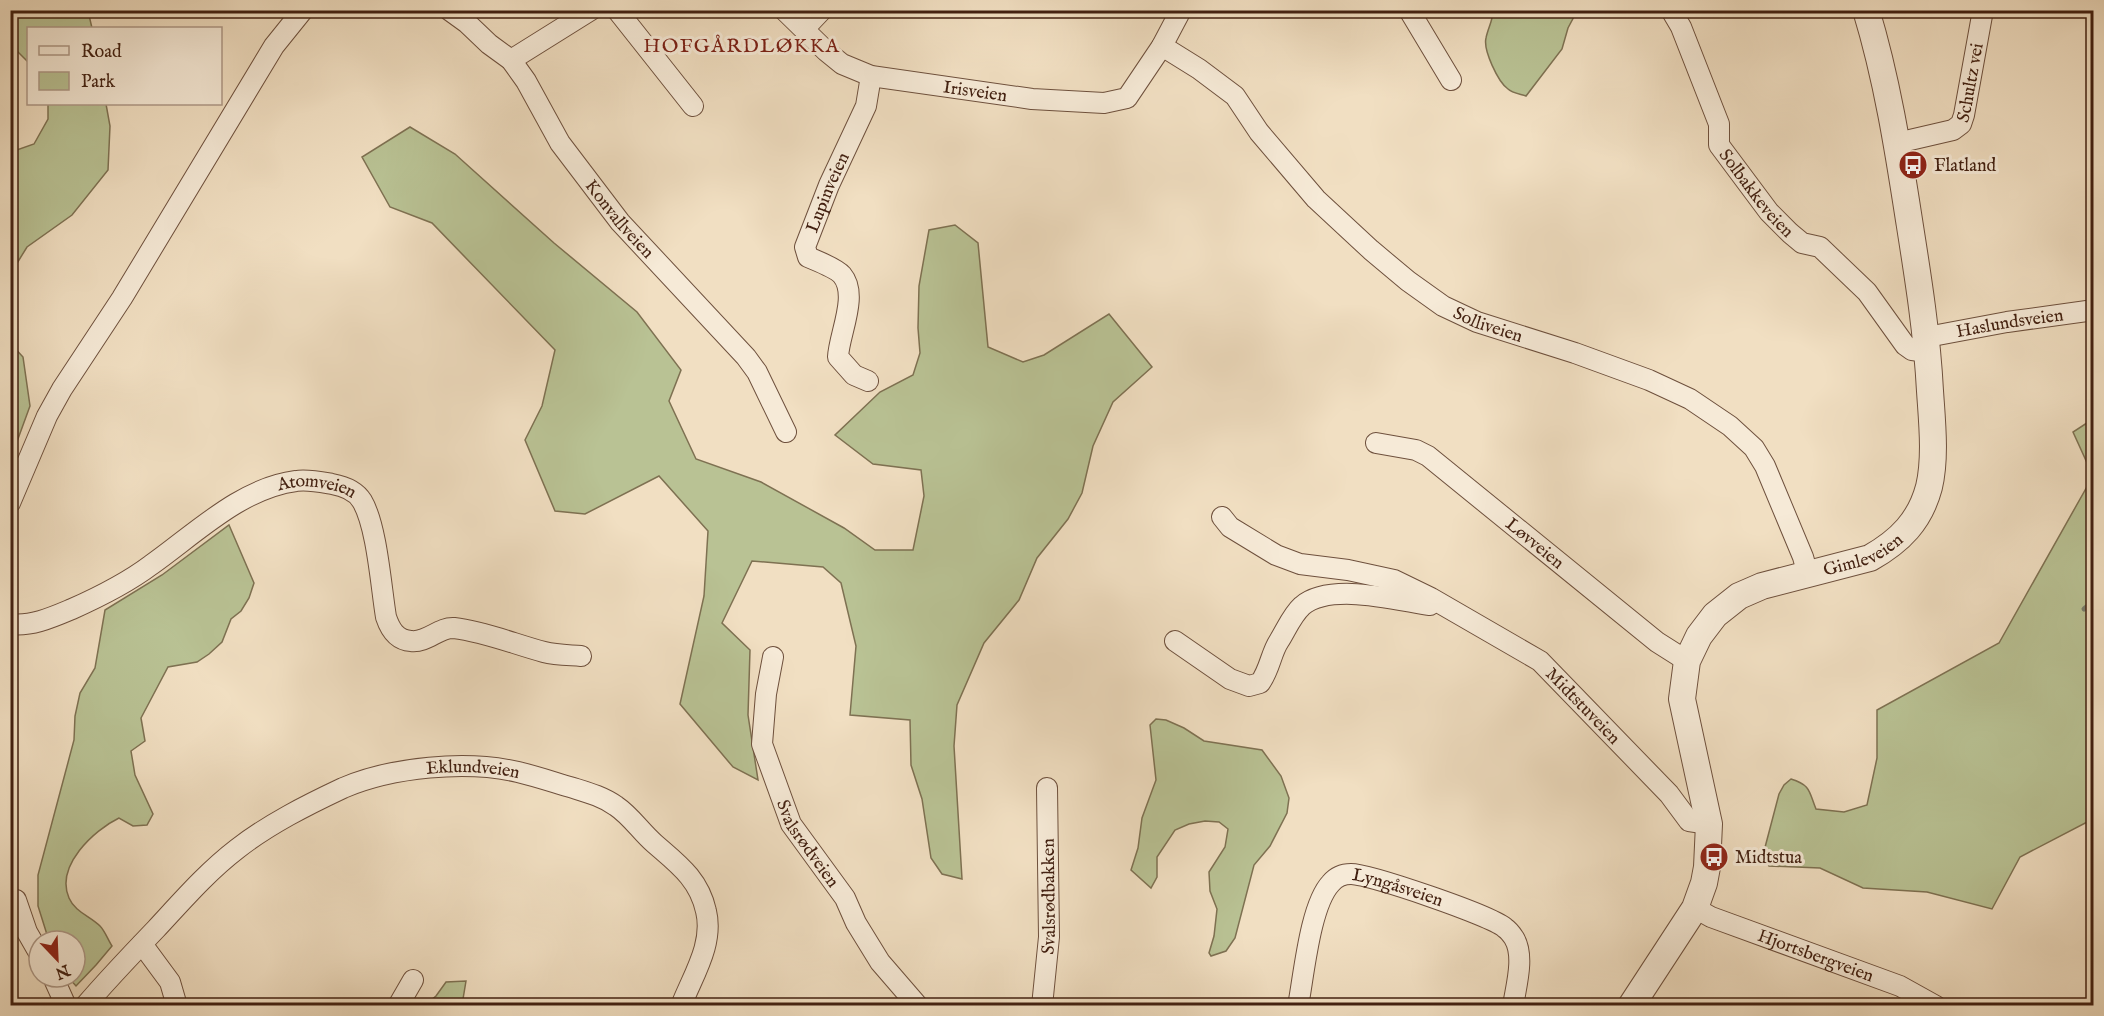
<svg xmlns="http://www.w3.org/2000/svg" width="2104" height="1016" viewBox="0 0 2104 1016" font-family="'IM FELL English',serif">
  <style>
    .green { fill: #b9c294; stroke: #7e7152; stroke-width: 1.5 }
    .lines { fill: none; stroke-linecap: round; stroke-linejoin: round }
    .stream { stroke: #787e6e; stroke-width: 5 }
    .minor-casing { stroke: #6e503d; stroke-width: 22 }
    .tertiary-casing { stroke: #6e503d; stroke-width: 28 }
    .minor { stroke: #f6ead7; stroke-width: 20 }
    .tertiary { stroke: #f6ead7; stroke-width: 26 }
    .labels { text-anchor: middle; stroke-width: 6; stroke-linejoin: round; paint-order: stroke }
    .street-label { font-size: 18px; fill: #422011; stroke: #f6ead7 }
    .poi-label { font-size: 18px; fill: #422011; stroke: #f6ead7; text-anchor: start }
    .neighbourhood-label { font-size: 20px; letter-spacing: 1.5px; fill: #7a1f14; stroke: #f6ead7 }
  </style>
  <rect width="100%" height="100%" fill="#f1dfc2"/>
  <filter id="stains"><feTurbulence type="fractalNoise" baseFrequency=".00333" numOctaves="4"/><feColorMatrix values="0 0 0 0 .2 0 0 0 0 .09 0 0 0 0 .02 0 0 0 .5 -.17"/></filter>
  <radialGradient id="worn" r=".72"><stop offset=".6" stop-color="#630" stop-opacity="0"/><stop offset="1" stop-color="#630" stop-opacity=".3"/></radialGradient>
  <!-- green -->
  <g class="green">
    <path d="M10 11H88L92 28H28V62L11 45Z"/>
    <path d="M1493 11H1577L1568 28 1562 49 1526 96C1520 94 1512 93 1508 89 1498 82 1483 50 1486 38 1488 28 1493 20 1493 11Z"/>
    <path d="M48 104H106L110 126 108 170 72 215 27 247 11 273V152L34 144 48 119Z"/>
    <path d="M410 127 455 154 554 243 637 312 681 370 669 401 696 459 761 482 844 528 875 550H913L924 496 921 470 873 464 835 435 880 392 913 375 920 353 918 328 919 286 929 230 955 225 978 243 988 347 1023 362 1044 355 1109 314 1152 367 1113 402 1093 446 1082 493 1068 519 1037 558 1019 600 984 643 957 705 954 746 962 879 942 874 931 858 922 799 911 765 910 720 850 715 856 646 841 583 823 567 752 561 722 623 750 650 748 715 758 780 733 767 680 704 704 596 708 531 659 476 585 514 555 511 525 440 542 406 555 350 432 223 390 207 362 157Z"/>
    <path d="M11 344 23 357 30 406 11 458Z"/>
    <path d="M2093 419V819L2020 857 1992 909 1927 892 1863 888 1820 868 1769 866 1763 855 1779 794 1784 785 1791 779C1811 785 1809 792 1816 809L1844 812 1867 805 1877 758V710L1999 643 2093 476 2073 432Z"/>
    <path d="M229 525 254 583 249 598 241 611 231 619 222 642 209 654 197 662 168 667 141 718 145 741 131 751 135 775 153 814 147 825 133 826 119 818C94 830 55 866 69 898 75 912 90 916 100 926 105 931 108 940 112 946L96 965 76 986 68 977H75V941H49L38 906V875L74 740 75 716 80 693 95 668 105 610 162 575Z"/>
    <path d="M1156 719 1166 720 1184 728 1204 741 1262 750 1281 776 1289 798 1287 813 1270 846 1254 865 1235 938 1226 951 1211 956 1209 953 1214 936 1217 909 1210 891 1209 872 1225 847 1228 829 1219 822 1205 821 1189 824 1175 830 1157 857V877L1151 888 1131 870 1138 848 1142 818 1156 780 1150 725Z"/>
    <path d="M466 981 462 1005H425L436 996 446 982Z"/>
  </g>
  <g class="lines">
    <!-- stream -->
    <path class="stream" d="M2084 609 2094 601"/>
    <!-- minor casing -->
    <g class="minor-casing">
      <g id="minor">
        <path id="s1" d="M449 10 467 23 489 44 511 60 526 81 560 143 620 222 746 357 757 372 786 432"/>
        <path d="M617 10 693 106"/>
        <path id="s2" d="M784 10 826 51 842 64 871 76 1032 99 1104 103 1127 98 1162 46 1181 10"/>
        <path d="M1409 10 1451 80"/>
        <path id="s3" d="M1671 10 1681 27 1719 124V145L1769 212 1790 233 1802 243 1820 247 1867 292 1905 345 1912 350 1928 352"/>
        <path d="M804 29 822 10"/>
        <path id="s4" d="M1162 46 1199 69 1235 96 1259 132 1316 199 1371 250 1408 281 1443 306 1477 322 1575 353 1649 380 1690 399 1730 426 1754 448 1765 466 1803 557 1808 575"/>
        <path d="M511 60 591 10"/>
        <path id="s5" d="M1897 143 1953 130 1961 124 1964 115 1983 10"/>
        <path id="s6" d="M1927 337 2007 322 2094 310"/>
        <path id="s7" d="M868 381 854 375 838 357C839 334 859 295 842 275 836 268 817 261 808 257L805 247 829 185 866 106 871 76"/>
        <path id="s8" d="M1376 443 1416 450 1428 456 1657 642 1687 661"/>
        <path d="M10 503 47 416 62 389 122 298 274 46 303 10"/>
        <path id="s9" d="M1222 517 1230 527 1276 555 1300 564 1348 570 1394 580 1431 598 1540 661 1669 794 1689 821 1709 824"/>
        <path id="s10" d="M10 624C31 627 53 617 72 609 99 597 127 583 151 565 195 534 241 488 296 481 307 479 321 482 332 484 343 486 356 491 362 501 377 526 381 587 386 617 390 629 396 640 411 641 427 643 439 627 454 628 486 632 514 644 544 652 556 655 569 655 581 656"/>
        <path d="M1175 641 1230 679 1249 686 1260 683C1270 669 1271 653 1279 641 1286 630 1292 615 1302 606 1330 582 1396 600 1430 605"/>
        <path id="s11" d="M773 657 766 694 762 744 791 824 845 898 856 923 880 962 918 1006"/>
        <path d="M16 900 27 932 39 953"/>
        <path id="s12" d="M1695 908 1711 917 1900 986 1936 1006"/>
        <path d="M142 944 170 982 177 1006"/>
        <path d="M53 977 66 1006"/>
        <path id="s13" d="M85 1006C108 979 132 954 156 929 182 901 207 872 237 849 269 824 307 805 343 788 392 767 466 760 518 772 535 776 553 782 570 787 586 792 602 796 616 806 631 816 641 832 655 844 678 864 699 879 706 911 714 944 693 975 681 1006"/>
        <path d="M398 1006 413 980"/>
        <path id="s14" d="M1042 1006 1049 937 1047 788"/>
        <path id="s15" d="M1298 1006C1304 975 1310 905 1331 883 1336 877 1343 874 1351 874 1369 874 1493 916 1505 928 1508 930 1512 935 1514 938 1525 956 1516 986 1513 1006"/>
      </g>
    </g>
    <!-- tertiary casing -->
    <g class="tertiary-casing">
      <g id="tertiary">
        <path id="s16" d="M1631 1006 1695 908 1704 883 1707 867 1709 824 1682 699 1687 661 1699 636 1715 615 1739 596 1762 586 1870 558C1900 541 1920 521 1929 487 1936 458 1932 421 1930 391 1927 333 1918 277 1909 220 1898 149 1887 79 1866 10"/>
      </g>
    </g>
    <!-- minor -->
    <use href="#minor" class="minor"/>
    <!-- tertiary -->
    <use href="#tertiary" class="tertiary"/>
  </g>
  <!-- icons -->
  <defs>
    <g id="bus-disc" transform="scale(1.5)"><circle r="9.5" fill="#8f2418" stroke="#f6ead7"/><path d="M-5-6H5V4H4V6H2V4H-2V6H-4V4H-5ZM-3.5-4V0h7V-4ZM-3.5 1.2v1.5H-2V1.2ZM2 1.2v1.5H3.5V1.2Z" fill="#fff"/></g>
  </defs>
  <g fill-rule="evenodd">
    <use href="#bus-disc" x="1913" y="165"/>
    <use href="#bus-disc" x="1714" y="857"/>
  </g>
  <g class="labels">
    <!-- street labels -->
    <g class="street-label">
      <text dy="6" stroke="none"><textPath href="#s5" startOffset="110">Schultz vei</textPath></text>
      <text dy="6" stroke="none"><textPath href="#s2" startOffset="216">Irisveien</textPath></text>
      <text dy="6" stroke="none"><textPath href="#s3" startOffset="206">Solbakkeveien</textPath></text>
      <text dy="6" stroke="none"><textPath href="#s7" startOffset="232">Lupinveien</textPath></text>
      <text dy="6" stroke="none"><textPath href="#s1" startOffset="273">Konvallveien</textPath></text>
      <text dy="6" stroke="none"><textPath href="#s4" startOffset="435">Solliveien</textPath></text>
      <text dy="6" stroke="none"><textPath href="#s6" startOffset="84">Haslundsveien</textPath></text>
      <text dy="6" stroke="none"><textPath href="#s10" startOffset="346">Atomveien</textPath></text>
      <text dy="6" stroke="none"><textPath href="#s8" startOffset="192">Løvveien</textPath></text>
      <text dy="6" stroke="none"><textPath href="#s16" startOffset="585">Gimleveien</textPath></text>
      <text dy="6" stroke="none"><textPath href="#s9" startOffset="417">Midtstuveien</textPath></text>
      <text dy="6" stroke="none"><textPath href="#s13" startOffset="474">Eklundveien</textPath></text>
      <text dy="6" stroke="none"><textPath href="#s11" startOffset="198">Svalsrødveien</textPath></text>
      <text dy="6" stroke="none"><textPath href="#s15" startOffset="200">Lyngåsveien</textPath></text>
      <text dy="6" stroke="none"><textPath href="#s14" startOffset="110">Svalsrødbakken</textPath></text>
      <text dy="6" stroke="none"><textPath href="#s12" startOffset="130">Hjortsbergveien</textPath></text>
    </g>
    <!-- poi labels -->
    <g class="poi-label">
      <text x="1934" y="171">Flatland</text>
      <text x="1735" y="863">Midtstua</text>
    </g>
    <!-- neighbourhood labels -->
    <g class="neighbourhood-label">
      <text x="742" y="52">HOFGÅRDLØKKA</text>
    </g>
  </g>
  <!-- margin -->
  <rect width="2104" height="1016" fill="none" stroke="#f1dfc2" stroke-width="36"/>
  <rect x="12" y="12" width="2080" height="992" fill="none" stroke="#422011" stroke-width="3"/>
  <rect x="18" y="18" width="2068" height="980" fill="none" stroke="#422011" stroke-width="1.5"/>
  <!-- legend -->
  <rect x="27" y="27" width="195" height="78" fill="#f6ead7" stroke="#ae9988" stroke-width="1.5"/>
  <rect x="39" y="46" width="30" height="9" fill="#f6ead7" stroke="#ae9988" stroke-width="1.5"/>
  <text x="81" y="57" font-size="18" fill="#422011">Road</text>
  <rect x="39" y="72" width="30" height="18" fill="#b9c294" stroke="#ae9988" stroke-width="1.5"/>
  <text x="81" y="87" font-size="18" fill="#422011">Park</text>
  <!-- north arrow -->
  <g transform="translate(57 959) rotate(157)"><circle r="28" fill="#f6ead7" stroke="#ae9988" stroke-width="1.5"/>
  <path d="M0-4.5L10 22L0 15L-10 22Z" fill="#8f2418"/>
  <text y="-9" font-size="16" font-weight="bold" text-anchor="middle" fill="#422011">N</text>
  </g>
  <rect width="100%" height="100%" filter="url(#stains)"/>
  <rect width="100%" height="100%" fill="url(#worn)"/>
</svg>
